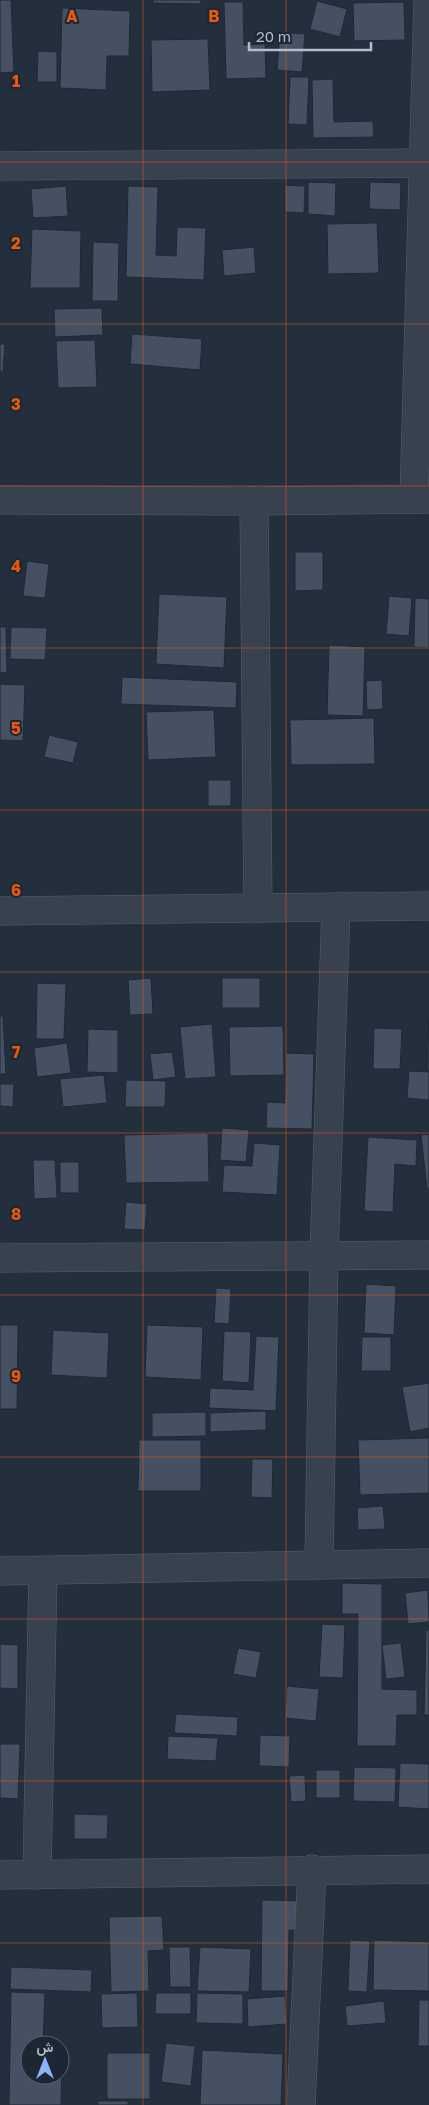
<svg xmlns="http://www.w3.org/2000/svg" width="429" height="2105" viewBox="0 0 429 2105" font-family="'Golos Text',Vazirmatn,sans-serif">
  <style>
    .building { fill: #455162; stroke: #1f2835 }
    .lines { fill: none; stroke-linecap: round; stroke-linejoin: round }
    .minor-casing { stroke: #565f6c; stroke-width: 29 }
    .minor { stroke: #38414e; stroke-width: 28 }
    .grid { fill: none; stroke: #e8590c; stroke-width: 1; stroke-opacity: 0.55 }
    .grid-label { font-size: 16px; text-anchor: middle; font-weight: bold; fill: #e8590c; stroke: #1d2633; stroke-width: 4; stroke-linejoin: round; paint-order: stroke }
  </style>
  <rect width="100%" height="100%" fill="#242f3e"/>
  <!-- building -->
  <g class="building">
    <path d="M0 0H11L14 72 0 73Z"/>
    <path d="M153 0H201V4L153 3Z"/>
    <path d="M317 1 347 9 340 37 310 29Z"/>
    <path d="M224 2H243L244 45 265 44 266 78 226 79Z"/>
    <path d="M404 2 405 40 354 41 353 3Z"/>
    <path d="M62 8 130 11 129 56H107L106 90 60 88Z"/>
    <path d="M280 32 305 34 302 72 277 70Z"/>
    <path d="M208 39 210 90 152 92 151 40Z"/>
    <path d="M38 51 57 52V82H37Z"/>
    <path d="M290 77H309L307 125 288 124Z"/>
    <path d="M333 79 334 122 373 121 374 137 313 138 312 80Z"/>
    <path d="M308 182 336 183 335 216 308 214Z"/>
    <path d="M370 182 401 183 400 210 369 209Z"/>
    <path d="M285 185 305 186 304 213 285 212Z"/>
    <path d="M66 186 68 216 33 218 31 189Z"/>
    <path d="M128 186 158 187 156 255 176 256 177 227 206 228 204 280 126 277Z"/>
    <path d="M377 223 379 273 328 274 327 224Z"/>
    <path d="M32 229 81 231 80 288H30Z"/>
    <path d="M93 242 119 243 118 301H92Z"/>
    <path d="M254 247 256 273 224 276 222 250Z"/>
    <path d="M102 308 103 335 55 337 54 309Z"/>
    <path d="M132 334 202 339 200 370 130 364Z"/>
    <path d="M95 340 97 387 58 388 56 341Z"/>
    <path d="M0 344H5L3 372H0Z"/>
    <path d="M295 552H323V590L295 591Z"/>
    <path d="M27 561 49 564 45 598 23 596Z"/>
    <path d="M159 594 227 597 224 668 156 664Z"/>
    <path d="M389 596 412 598 409 636 386 634Z"/>
    <path d="M415 598 429 599V648L414 647Z"/>
    <path d="M0 627H6L7 672 0 673Z"/>
    <path d="M11 627 47 628 45 660 10 659Z"/>
    <path d="M329 645 365 647 363 716 327 715Z"/>
    <path d="M122 677 237 682 236 708 121 704Z"/>
    <path d="M382 680 383 709 367 710 366 681Z"/>
    <path d="M0 684 25 685 23 741 0 740Z"/>
    <path d="M214 710 216 757 148 760 146 712Z"/>
    <path d="M374 718 375 764 291 765 290 720Z"/>
    <path d="M49 735 78 742 73 763 44 757Z"/>
    <rect x="208" y="780" width="23" height="26"/>
    <path d="M151 978 153 1014 130 1015 128 980Z"/>
    <rect x="222" y="978" width="38" height="30"/>
    <path d="M37 983 66 984 64 1039H36Z"/>
    <path d="M0 1016H3L6 1074H0Z"/>
    <path d="M429 1018V1070H427Z"/>
    <path d="M212 1024 216 1077 185 1079 180 1027Z"/>
    <path d="M283 1026 284 1075 230 1076 229 1027Z"/>
    <path d="M374 1028 402 1029 400 1069H373Z"/>
    <path d="M88 1029 118 1030V1073L87 1072Z"/>
    <path d="M67 1043 71 1073 37 1077 34 1048Z"/>
    <path d="M172 1052 176 1077 153 1080 150 1054Z"/>
    <path d="M286 1053 314 1054 312 1129 266 1128 267 1102 285 1103Z"/>
    <path d="M409 1071 429 1072V1100L407 1098Z"/>
    <path d="M104 1075 107 1103 63 1107 60 1079Z"/>
    <path d="M126 1080 166 1081 165 1107H125Z"/>
    <path d="M0 1084H14L13 1107 0 1106Z"/>
    <path d="M222 1128 249 1130 246 1162 220 1160Z"/>
    <path d="M208 1133 209 1182 126 1183 124 1135Z"/>
    <path d="M429 1134V1188L427 1189 421 1135Z"/>
    <path d="M368 1137 417 1140 416 1166 395 1164 393 1212 364 1211Z"/>
    <path d="M254 1143 280 1145 277 1195 222 1192 224 1165 252 1166Z"/>
    <path d="M33 1160H55L57 1198 34 1199Z"/>
    <rect x="60" y="1162" width="19" height="31"/>
    <path d="M126 1202 147 1204 145 1230 124 1229Z"/>
    <path d="M366 1284 396 1286 394 1335 364 1333Z"/>
    <path d="M216 1288 231 1289 229 1324 214 1323Z"/>
    <path d="M0 1325H18L17 1409H0Z"/>
    <path d="M147 1325 203 1327 201 1380 145 1377Z"/>
    <path d="M53 1330 109 1333 107 1378 51 1375Z"/>
    <path d="M224 1331 251 1332 249 1383 222 1381Z"/>
    <path d="M256 1336 279 1337 276 1411 209 1408 210 1388 253 1390Z"/>
    <path d="M362 1337H391V1371H361Z"/>
    <path d="M429 1383V1428L410 1432 402 1387Z"/>
    <path d="M266 1411V1430L210 1432V1413Z"/>
    <path d="M206 1412V1436L152 1437V1413Z"/>
    <path d="M429 1438V1493L360 1495 358 1440Z"/>
    <path d="M139 1440H201V1491H138Z"/>
    <path d="M252 1459H273L272 1498 251 1497Z"/>
    <path d="M383 1506 385 1529 358 1530 357 1508Z"/>
    <path d="M342 1583 382 1584V1689L417 1690V1715H397L396 1746H357L358 1614H342Z"/>
    <path d="M428 1590 429 1622 408 1624 405 1593Z"/>
    <path d="M322 1624 345 1625 343 1678 319 1677Z"/>
    <path d="M426 1630H429V1715H424Z"/>
    <path d="M401 1643 405 1677 386 1679 382 1645Z"/>
    <path d="M0 1644 18 1645V1689L0 1688Z"/>
    <path d="M238 1648 261 1652 256 1678 233 1674Z"/>
    <path d="M287 1686 319 1689 316 1721 285 1718Z"/>
    <path d="M176 1714 238 1717 237 1736 174 1733Z"/>
    <path d="M260 1735 290 1736 289 1767 259 1766Z"/>
    <path d="M168 1736 218 1738 216 1761 167 1759Z"/>
    <path d="M0 1744H20L18 1799 0 1798Z"/>
    <path d="M400 1763 429 1764V1809L398 1807Z"/>
    <path d="M354 1767 396 1768 395 1802 353 1801Z"/>
    <rect x="316" y="1770" width="24" height="28"/>
    <path d="M305 1775 306 1801 291 1802 289 1776Z"/>
    <path d="M74 1814 108 1815 107 1839H74Z"/>
    <path d="M262 1900 306 1901V1931L289 1930 288 1991H261Z"/>
    <path d="M162 1916 164 1950 148 1951 149 1991 111 1992 109 1917Z"/>
    <path d="M350 1940 370 1941 367 1992 348 1991Z"/>
    <path d="M374 1940 429 1942V1991L373 1990Z"/>
    <path d="M169 1947H190L191 1987H170Z"/>
    <path d="M200 1947 251 1949 249 1992 197 1991Z"/>
    <path d="M11 1967 92 1970 91 1992 10 1989Z"/>
    <path d="M11 1992 45 1993 43 2045H30V2075H60V2060H62L61 2105H9Z"/>
    <path d="M137 1993 138 2027 102 2028 101 1994Z"/>
    <path d="M156 1993H191V2014H155Z"/>
    <path d="M197 1993 243 1994V2024L196 2023Z"/>
    <path d="M285 1996 287 2024 248 2027 247 1999Z"/>
    <path d="M419 2000H429V2046H418Z"/>
    <path d="M384 2001 386 2023 347 2026 345 2006Z"/>
    <path d="M166 2043 195 2046 191 2086 161 2082Z"/>
    <path d="M202 2050 283 2054 281 2105H200Z"/>
    <rect x="107" y="2053" width="43" height="46"/>
    <rect x="98" y="2101" width="30" height="4"/>
  </g>
  <g class="lines">
    <!-- minor casing -->
    <g class="minor-casing">
      <g id="minor">
        <path d="M0 166 429 163"/>
        <path d="M414 499 428 0"/>
        <path d="M0 500 254 501 429 499"/>
        <path d="M254 501 258 908"/>
        <path d="M0 911 429 906"/>
        <path d="M0 1258 429 1255"/>
        <path d="M319 1564 324 1256 336 907"/>
        <path d="M0 1571 429 1563"/>
        <path d="M0 1875 429 1869"/>
        <path d="M37 1875 43 1571"/>
        <path d="M301 2105 312 1869"/>
      </g>
    </g>
    <!-- minor -->
    <use href="#minor" class="minor"/>
  </g>
  <!-- grid -->
  <path class="grid" d="M143 0V2105M286 0V2105M0 162H429M0 324H429M0 486H429M0 648H429M0 810H429M0 972H429M0 1133H429M0 1295H429M0 1457H429M0 1619H429M0 1781H429M0 1943H429"/>
  <g class="grid-label">
    <text x="72" y="22">A</text>
    <text x="214" y="22">B</text>
    <text x="16" y="87">1</text>
    <text x="16" y="249">2</text>
    <text x="16" y="410">3</text>
    <text x="16" y="572">4</text>
    <text x="16" y="734">5</text>
    <text x="16" y="896">6</text>
    <text x="16" y="1058">7</text>
    <text x="16" y="1220">8</text>
    <text x="16" y="1382">9</text>
  </g>
  <!-- north arrow -->
  <g transform="translate(45 2060)"><circle r="24" fill="#1d2633" stroke="#59626f"/>
  <path d="M0-4L9 19L0 12L-9 19Z" fill="#8ab4f8"/>
  <text y="-8" font-size="14" font-weight="bold" text-anchor="middle" fill="#b4bcc9">ش</text>
  </g>
  <!-- scale -->
  <path d="M249 42v8h122v-8" fill="none" stroke="#b4bcc9" stroke-width="2.5"/>
  <text x="256" y="42" font-size="15" fill="#b4bcc9" stroke="#1d2633" stroke-width="4" paint-order="stroke">20 m</text>
</svg>
